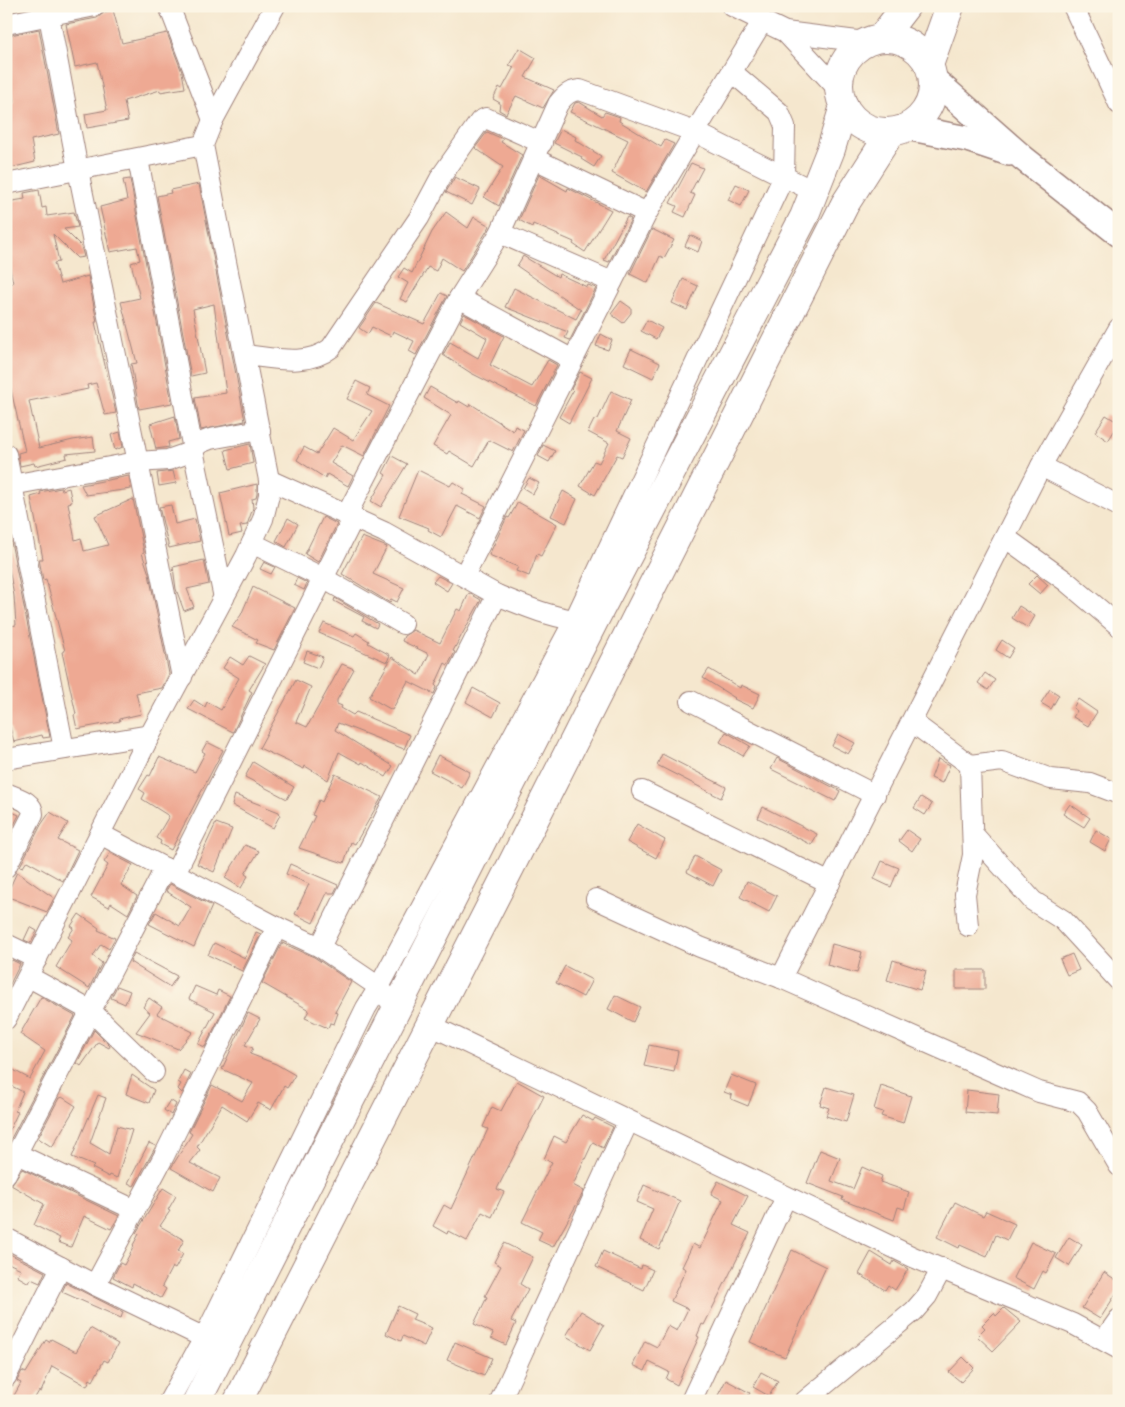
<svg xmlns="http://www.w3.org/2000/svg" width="1125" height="1407" viewBox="0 0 1125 1407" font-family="'Gochi Hand',sans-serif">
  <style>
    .building { fill: #eea993 }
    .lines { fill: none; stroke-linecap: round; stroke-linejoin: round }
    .minor-casing { stroke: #a0837c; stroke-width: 22 }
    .major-casing { stroke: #a0837c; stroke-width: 28 }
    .highway-casing { stroke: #a0837c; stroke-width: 30 }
    .minor { stroke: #fff; stroke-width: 20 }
    .major { stroke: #fff; stroke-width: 25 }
    .highway { stroke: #fff; stroke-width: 28 }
  </style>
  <rect width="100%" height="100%" fill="#fcf5e5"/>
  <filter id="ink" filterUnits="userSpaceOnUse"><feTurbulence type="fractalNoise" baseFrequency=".02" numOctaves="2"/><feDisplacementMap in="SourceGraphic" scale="10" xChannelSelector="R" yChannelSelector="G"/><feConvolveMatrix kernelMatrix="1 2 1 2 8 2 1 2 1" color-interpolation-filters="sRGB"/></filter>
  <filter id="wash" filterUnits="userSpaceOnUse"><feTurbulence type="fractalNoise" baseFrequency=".0096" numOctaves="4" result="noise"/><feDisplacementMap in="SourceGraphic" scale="20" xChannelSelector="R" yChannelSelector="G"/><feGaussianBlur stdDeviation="1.12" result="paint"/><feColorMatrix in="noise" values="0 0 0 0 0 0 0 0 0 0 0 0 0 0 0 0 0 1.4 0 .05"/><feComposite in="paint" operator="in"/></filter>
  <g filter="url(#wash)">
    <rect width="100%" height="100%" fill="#f5e7ce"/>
    <g id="blocks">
      <!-- building -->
      <g class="building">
        <path d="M113 10 122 43 167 33 182 72 185 88 160 92V90L124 101 128 121 87 128 85 114 107 110 97 62 75 67 66 24 97 18 105 12Z"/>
        <path d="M39 29 59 134 31 140 35 162 6 169V121L11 120 8 103 14 102 6 71V36Z"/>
        <path d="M519 48 536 58 525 77 554 90 543 108 516 96 506 114 499 110 500 103 493 99 499 87 502 89 514 67 509 65Z"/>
        <path d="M579 102 602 116 605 112 620 117 619 121 661 147 665 140 674 144 646 192 612 173 628 140 570 112 575 103Z"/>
        <path d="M561 129 576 137 575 140 601 156 594 167 581 159 582 157 554 143Z"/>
        <path d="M487 132 503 139 501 142 522 155 499 206 484 197 503 167 475 148Z"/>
        <path d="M691 163 703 168 690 193 695 195 685 217 674 212 677 206 670 203Z"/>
        <path d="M539 175 567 191 568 188 611 210 585 252 573 244 574 242 533 224 532 227 519 220Z"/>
        <path d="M455 177 480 189 472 205 446 192Z"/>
        <path d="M130 179 172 403 139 409 131 364 137 363 121 302 140 298 131 263 140 260 137 247 110 252 100 207 127 200 123 180Z"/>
        <path d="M199 184 245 421 201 430 195 398 226 393 214 304 193 309 205 373 191 376 157 196 171 193 170 190Z"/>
        <path d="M736 184 749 190 741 206 728 200Z"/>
        <path d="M39 190 42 208 46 207 47 216 74 212 78 227 64 229 81 246 84 257 77 258 53 234 59 262 54 263 60 284 88 276 97 322H95L116 413 105 415 96 383 87 385 88 389 29 401 39 448 73 440 93 437 95 451 66 454 67 458 35 466 34 463 20 466 18 453 25 451 6 368V285L13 283 6 251V221L10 220 7 202 25 199 24 193Z"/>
        <path d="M446 212 468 228 474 217 490 226 462 271 442 258 436 271 428 267 407 302 400 299 408 283 398 277 404 268 412 273 432 232Z"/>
        <path d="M627 217 631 219 609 262 604 260Z"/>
        <path d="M652 229 674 240 664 258 660 256 648 283 630 274Z"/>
        <path d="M690 235 702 241 698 252 685 246Z"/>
        <path d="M523 256 558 277 559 274 587 287 588 285 596 288 570 340 565 338 568 332 505 307 514 288 576 319 581 310 517 266Z"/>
        <path d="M683 279 698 286 687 310 672 303Z"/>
        <path d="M441 293 447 296 416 355 409 351 414 341 393 331 391 336 372 327 368 334 359 328 376 303 424 324Z"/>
        <path d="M621 301 631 308V313L623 323 611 314Z"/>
        <path d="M464 314 504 336 490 365 532 387 548 360 557 365 536 406 471 373 443 355 450 342 478 358 487 338 460 322Z"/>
        <path d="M647 320 662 328 656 339 641 331Z"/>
        <path d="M601 334 612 340 608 350 596 346Z"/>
        <path d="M631 349 660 363 653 378 624 364Z"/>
        <path d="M580 372 592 378 569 423 559 417 573 391 571 389Z"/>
        <path d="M356 381 370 388 367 395 389 406 364 456 342 445 331 463 353 476 348 486 327 474 325 478 297 460 304 447 317 454 333 428 353 440 372 411 347 399Z"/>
        <path d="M430 387 458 403 459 401 469 407 471 404 513 431 515 426 524 430 513 452 489 440 474 466 449 451 447 454 433 446 451 415 424 398Z"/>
        <path d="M611 391 631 400 617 431 631 438 622 457 617 455 595 495 580 486 594 461 599 463 609 443 588 432 594 420 598 419Z"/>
        <path d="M1106 415 1119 423 1108 441 1095 432Z"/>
        <path d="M175 416 179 439 168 442 169 447 156 449 150 424Z"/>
        <path d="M120 432 123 447 115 450 111 435Z"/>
        <path d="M250 444 253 463 230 469 225 450Z"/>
        <path d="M543 445 555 451 549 462 538 456Z"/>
        <path d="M392 456 407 464 381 507 371 501 386 475 383 473Z"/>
        <path d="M418 470 450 486 453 482 465 489 462 494 486 506 480 518 457 506 441 537 428 530 429 528 399 516Z"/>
        <path d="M173 471 176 483 159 486 157 473Z"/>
        <path d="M129 476 131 489 86 495 81 485Z"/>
        <path d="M529 478 539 483 533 494 523 488Z"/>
        <path d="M257 484V494L256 498 252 499 253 508 247 525 240 526 242 533 229 536 220 493Z"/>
        <path d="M61 488 62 490 69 488 72 502 68 503 75 540 81 538 84 551 108 545 95 516 133 499 144 552 142 553 149 574 169 674 162 688 136 693 141 714 119 719 120 721 77 729 74 715 76 714 62 652 65 651 46 579 43 580 39 559H43L31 497 41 494 40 492Z"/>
        <path d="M563 491 577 499 566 523 551 516Z"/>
        <path d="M518 502 557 524 541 556 537 554 529 576 516 571 518 567 489 555 507 517 509 518Z"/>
        <path d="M171 505 175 524 195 519 200 541 169 548 159 507Z"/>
        <path d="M323 517 337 524 318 562 305 554Z"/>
        <path d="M288 518 298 524 286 547 276 541Z"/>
        <path d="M9 532 50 737 43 738 42 735 14 742 10 727 6 728V627L16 625 14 596 6 552V533Z"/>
        <path d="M362 537 387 547 373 574 404 588 397 602 391 599 390 603 342 574Z"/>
        <path d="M204 560 209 584 187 589 194 607 184 611 176 589 173 567Z"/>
        <path d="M264 562 275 567 271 574 260 569Z"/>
        <path d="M1037 575 1048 585 1040 594 1028 584Z"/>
        <path d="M438 576 452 583 447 591 433 582Z"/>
        <path d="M297 578 307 583 304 590 294 585Z"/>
        <path d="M253 587 295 608 274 650 256 643 258 640 232 627 241 615Z"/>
        <path d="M469 593 481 600 453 651 455 652 448 665 445 663 435 685 437 687 434 694 408 681 392 710 369 697 392 657 419 675 429 654 402 641 404 636 413 630 440 643 457 609 461 611Z"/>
        <path d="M335 598 378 624 376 628 362 621 364 617 334 601Z"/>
        <path d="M1019 606 1035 616 1028 628 1012 618Z"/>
        <path d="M324 623 354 636 356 633 369 641 368 643 390 655 387 662 319 633Z"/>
        <path d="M1002 640 1014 648 1008 658 996 650Z"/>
        <path d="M307 651 323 657 318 668 303 662Z"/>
        <path d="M249 656 265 664 249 690 252 692 233 732 188 709 194 700 205 707 207 702 221 710 239 678 223 668 230 657 243 665Z"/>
        <path d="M342 664 354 669 337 700V704L342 706 341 708 353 715 356 712 410 735 404 749 338 723 335 730 393 766 386 777 362 762 361 764 339 752 328 780 305 766 304 769 259 748 296 680 311 687 296 722 307 727Z"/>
        <path d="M709 669 740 688 741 685 760 694 753 708 734 699 735 698 703 678Z"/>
        <path d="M985 673 995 680 988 690 978 683Z"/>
        <path d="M473 688 500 703 493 717 466 702Z"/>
        <path d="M1050 689 1059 695 1051 709 1041 703Z"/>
        <path d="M1078 699 1097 712 1088 726 1073 717 1077 711 1073 708Z"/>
        <path d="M726 732 750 746 743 756 720 742Z"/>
        <path d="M838 734 855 743 848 754 832 746Z"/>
        <path d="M207 742 223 750 171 850 160 844 161 841 156 838 169 816 142 799 145 793 139 789 148 775 150 776 159 757 195 772 205 753 202 751Z"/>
        <path d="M662 754 726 787 721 798 657 765Z"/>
        <path d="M438 755 470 772 462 788 430 771Z"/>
        <path d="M777 758 840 791 835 801 771 769Z"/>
        <path d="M938 759 950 765 942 783 931 778Z"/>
        <path d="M253 762 294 787 287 799 245 777Z"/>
        <path d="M335 774 382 797 355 844 351 842 344 863 299 848 315 816 312 815 319 800 322 802Z"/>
        <path d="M235 795 279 812 280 815 273 828 232 805Z"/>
        <path d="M921 797 932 804 925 815 914 808Z"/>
        <path d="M1070 804 1090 818 1084 827 1063 814Z"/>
        <path d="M763 807 817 834 812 845 758 818Z"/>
        <path d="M10 811 19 815 6 840V819Z"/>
        <path d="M50 812 68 823 58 840 78 850 63 881 27 861 23 867 20 866 41 825Z"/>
        <path d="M216 823 232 829 214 872 197 864Z"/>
        <path d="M637 824 665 840 656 858 627 842Z"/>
        <path d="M907 830 920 839 912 851 899 841Z"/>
        <path d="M1096 830 1111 839 1105 851 1090 842Z"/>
        <path d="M245 845 259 851 245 874 248 876 241 888 225 878Z"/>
        <path d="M110 853 133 865 121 885 137 896 128 914 111 903 109 907 91 897 108 865 104 862Z"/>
        <path d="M695 856 721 870 713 886 687 872Z"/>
        <path d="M882 861 899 868 891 887 874 879Z"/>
        <path d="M290 864 338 885 334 893H327L313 923 295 914 309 884 286 874Z"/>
        <path d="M17 872 54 898 47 912 6 896Z"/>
        <path d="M747 881 777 896 769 912 740 897Z"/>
        <path d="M170 884 212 906 194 947 149 924 156 912 180 926 191 907 166 891Z"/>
        <path d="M79 914 99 928 98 930 115 938 109 949 101 944 93 956 102 963 89 988 56 967 72 940 68 937 74 928 71 926Z"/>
        <path d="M30 927 37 931 31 943 24 940Z"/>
        <path d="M256 932 261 934 242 971 208 955 214 943 245 958Z"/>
        <path d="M282 943 314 957 351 982 335 1012 338 1013 334 1024 330 1023 328 1028 305 1018 309 1010 262 983Z"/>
        <path d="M832 944 862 952 857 973 827 965Z"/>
        <path d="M134 953 177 976 170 987 130 962Z"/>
        <path d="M1072 954 1079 970 1067 975 1060 959Z"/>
        <path d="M12 960 20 964 6 992V968Z"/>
        <path d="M893 960 926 971 920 990 887 980Z"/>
        <path d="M565 966 592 980 583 997 556 983Z"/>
        <rect x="956" y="970" width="29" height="19"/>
        <path d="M117 986 130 991 125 1004 111 998Z"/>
        <path d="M195 986 216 995 218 990 230 996 205 1047 198 1044 215 1012 189 999Z"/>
        <path d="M615 995 640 1007 633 1022 608 1009Z"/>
        <path d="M41 997 75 1016 6 1148V1137L18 1112 15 1111 23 1092 6 1083V1066L30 1079 45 1051 20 1034Z"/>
        <path d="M149 998 162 1007 157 1014 193 1032 178 1049 136 1032 150 1013 143 1007Z"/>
        <path d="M248 1013 260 1019 245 1045 253 1048 250 1054 276 1064 295 1075 287 1088 284 1086 271 1110 258 1103 247 1121 222 1105 197 1147 200 1150 190 1163 220 1178 213 1192 171 1168 192 1134 189 1132 212 1085 242 1101 253 1083 222 1069Z"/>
        <path d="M94 1030 110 1046 109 1048 98 1042 81 1066 77 1063Z"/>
        <path d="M649 1045 678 1051 674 1072 644 1066Z"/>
        <path d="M184 1070 191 1074 182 1093 178 1089 181 1084 178 1082Z"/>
        <path d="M132 1075 154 1090 149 1103 126 1094Z"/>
        <path d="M731 1075 756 1085 748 1106 731 1099 732 1095 724 1092Z"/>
        <path d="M517 1081 544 1096 497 1189 504 1192 492 1217 482 1212 467 1241 448 1231 447 1234 433 1226 444 1205 451 1209 488 1129 483 1127 492 1107 501 1111Z"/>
        <path d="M881 1086 911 1096 903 1123 881 1116 883 1112 874 1109Z"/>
        <path d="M826 1087 854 1095 846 1122 826 1116 829 1108 820 1105Z"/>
        <path d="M967 1090 999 1094 997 1115 965 1112Z"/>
        <path d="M98 1095 106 1098 90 1143 109 1154 117 1126 132 1130 117 1178 110 1175 109 1177 92 1168 94 1166 72 1157Z"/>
        <path d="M62 1097 76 1106 52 1147 38 1138 59 1098Z"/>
        <path d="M170 1100 176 1104 171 1115 164 1110Z"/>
        <path d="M582 1115 593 1121 595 1118 613 1127 603 1148 593 1142 573 1185 584 1191 553 1247 538 1240 542 1232 522 1222 552 1162 544 1159 554 1136 566 1142Z"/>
        <path d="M149 1143 156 1146 134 1186 128 1183Z"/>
        <path d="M820 1150 840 1158 831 1181 853 1189 862 1167 882 1176 880 1182 909 1192 904 1209 898 1207 894 1220 842 1200 843 1197 807 1183Z"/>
        <path d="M22 1169 119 1216 111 1229 84 1216 71 1247 58 1242 60 1238 34 1225 44 1204 11 1185Z"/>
        <path d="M718 1181 748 1196 733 1225 750 1233 704 1325 702 1324 697 1336 699 1337 677 1385 666 1379 669 1372 649 1362 645 1371 633 1365 645 1341 657 1347 668 1326 677 1331 688 1309 671 1301 686 1269 682 1267 693 1244 700 1248 723 1200 711 1194Z"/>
        <path d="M644 1185 680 1201 659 1249 640 1240 653 1209 637 1202Z"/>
        <path d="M163 1188 176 1196 168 1210 170 1211 160 1226 184 1240 178 1251 183 1254 175 1269 172 1267 162 1286 166 1289 161 1298 133 1283 132 1287 113 1277 120 1263 124 1265 134 1246 133 1245 139 1234 136 1233Z"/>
        <path d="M955 1202 983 1216 986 1211 1015 1224 1007 1240 996 1235 987 1257 960 1245 959 1248 937 1237Z"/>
        <path d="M1069 1237 1082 1245 1069 1266 1056 1258Z"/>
        <path d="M1031 1242 1056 1254 1046 1273 1043 1271 1034 1289 1013 1278Z"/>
        <path d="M504 1243 533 1257 520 1284 528 1289 511 1321 516 1323 506 1345 491 1338 493 1333 474 1324 487 1297 485 1296 501 1266 494 1262Z"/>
        <path d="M792 1250 826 1267 785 1357 750 1342Z"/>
        <path d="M603 1251 641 1269 642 1265 653 1270 644 1290 596 1267Z"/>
        <path d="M6 1252 45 1272 40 1283 31 1279 29 1283 17 1276 21 1269 6 1262Z"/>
        <path d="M871 1252 892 1265 894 1261 908 1269 895 1290 888 1285 885 1290 859 1274Z"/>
        <path d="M1104 1272 1119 1282V1289L1100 1319 1082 1308Z"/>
        <path d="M66 1283 123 1312 121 1318 62 1292Z"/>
        <path d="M398 1306 415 1314 412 1320 432 1328 424 1346 403 1336 401 1341 386 1334Z"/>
        <path d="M1004 1308 1021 1322 993 1351 977 1336 985 1328 982 1325 994 1313 996 1316Z"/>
        <path d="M581 1311 604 1325 590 1350 566 1336Z"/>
        <path d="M90 1328 118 1344 108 1362 104 1360 93 1381 90 1379 87 1386 52 1366 41 1392 39 1391 33 1401H11L21 1383 17 1381 22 1371 26 1373 46 1340 49 1342 51 1339 76 1352Z"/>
        <path d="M455 1342 492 1358 484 1376 447 1360Z"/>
        <path d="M963 1357 974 1368 961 1382 949 1372Z"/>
        <path d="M761 1372 778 1381 769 1396 753 1387Z"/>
        <path d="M726 1380 750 1393 745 1401H715Z"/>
      </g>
    </g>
  </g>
  <g filter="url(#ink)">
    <use href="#blocks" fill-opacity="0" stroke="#a0837c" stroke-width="1"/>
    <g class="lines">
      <!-- minor casing -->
      <g class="minor-casing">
        <g id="minor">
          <path d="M169 6 213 120"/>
          <path d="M732 6 785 32 865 42"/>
          <path d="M1073 6 1119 104"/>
          <path d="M49 16 78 170 182 677"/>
          <path d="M762 22 695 132 815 192"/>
          <path d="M6 24 95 6"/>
          <path d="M785 32 839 90"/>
          <path d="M138 159 193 450 224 598"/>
          <path d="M535 159 647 213"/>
          <path d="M6 184 203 145"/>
          <path d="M500 233 612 282"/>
          <path d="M459 298 573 360"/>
          <path d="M245 355C274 358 307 367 331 348L419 218 442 175 480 121 486 118 542 143"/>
          <path d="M6 454 64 749"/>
          <path d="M1041 466 1119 506"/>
          <path d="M269 480 384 532 497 595 320 947 277 927"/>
          <path d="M6 486 137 462 168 460 188 453 200 443 210 439 260 430"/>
          <path d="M347 514 459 298 500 233 558 104C565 95 569 91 580 90L695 132 647 213 464 576"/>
          <path d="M1006 538 1067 582 1119 626"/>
          <path d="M252 543 323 578 403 624"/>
          <path d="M497 595C525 606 556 620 586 621"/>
          <path d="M691 701 875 795"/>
          <path d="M912 722 970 765 1002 761 1051 779 1090 783 1119 794"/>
          <path d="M6 759 150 735"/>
          <path d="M642 791 830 883"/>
          <path d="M6 793C17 798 33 801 33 814L6 867"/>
          <path d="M973 834 1033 901 1063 920 1119 981"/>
          <path d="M175 873 354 517"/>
          <path d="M596 899 700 947 781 978 1039 1092 1078 1102 1087 1111 1119 1166"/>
          <path d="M968 926 965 894 973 855 970 765"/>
          <path d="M6 944 37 959"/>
          <path d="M29 977 91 1011 154 1072"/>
          <path d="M781 978 1041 466 1119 328"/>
          <path d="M397 1010 379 987 574 621 784 176 785 126 779 112 732 72"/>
          <path d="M6 1019 150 735 246 556 263 519 269 495V480L203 145 213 120 275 6"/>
          <path d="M430 1025 913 1257 1073 1324 1119 1349"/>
          <path d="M17 1154 135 1210"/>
          <path d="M6 1174 165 868"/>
          <path d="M6 1238 95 1285 164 1156 277 927 100 834"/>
          <path d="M95 1285 215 1343"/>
          <path d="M1104 1340 1119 1319"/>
          <path d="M6 1377 61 1267"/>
          <path d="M169 1401 204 1338 366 1008 379 987 320 947"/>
          <path d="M500 1401 628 1122"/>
          <path d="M691 1401 786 1197"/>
          <path d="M805 1401 914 1311 927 1296 942 1268"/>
        </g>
      </g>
      <!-- major casing -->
      <g class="major-casing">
        <g id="major">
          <path d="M932 78 1023 158 1119 234"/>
          <path d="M906 127 967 139 1009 153"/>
        </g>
      </g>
      <!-- highway casing -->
      <g class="highway-casing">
        <g id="highway">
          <path d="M882 37 906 6"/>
          <circle cx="886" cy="85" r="47"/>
          <path d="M929 65 950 6"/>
          <path d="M197 1401 594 621 804 217 831 149 844 106"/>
          <path d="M238 1401 515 858 845 204 891 132"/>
        </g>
      </g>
      <!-- minor -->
      <use href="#minor" class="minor"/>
      <!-- major -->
      <use href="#major" class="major"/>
      <!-- highway -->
      <use href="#highway" class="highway"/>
    </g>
  </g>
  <!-- margin -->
  <rect width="1125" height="1407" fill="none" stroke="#fcf5e5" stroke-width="25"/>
</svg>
